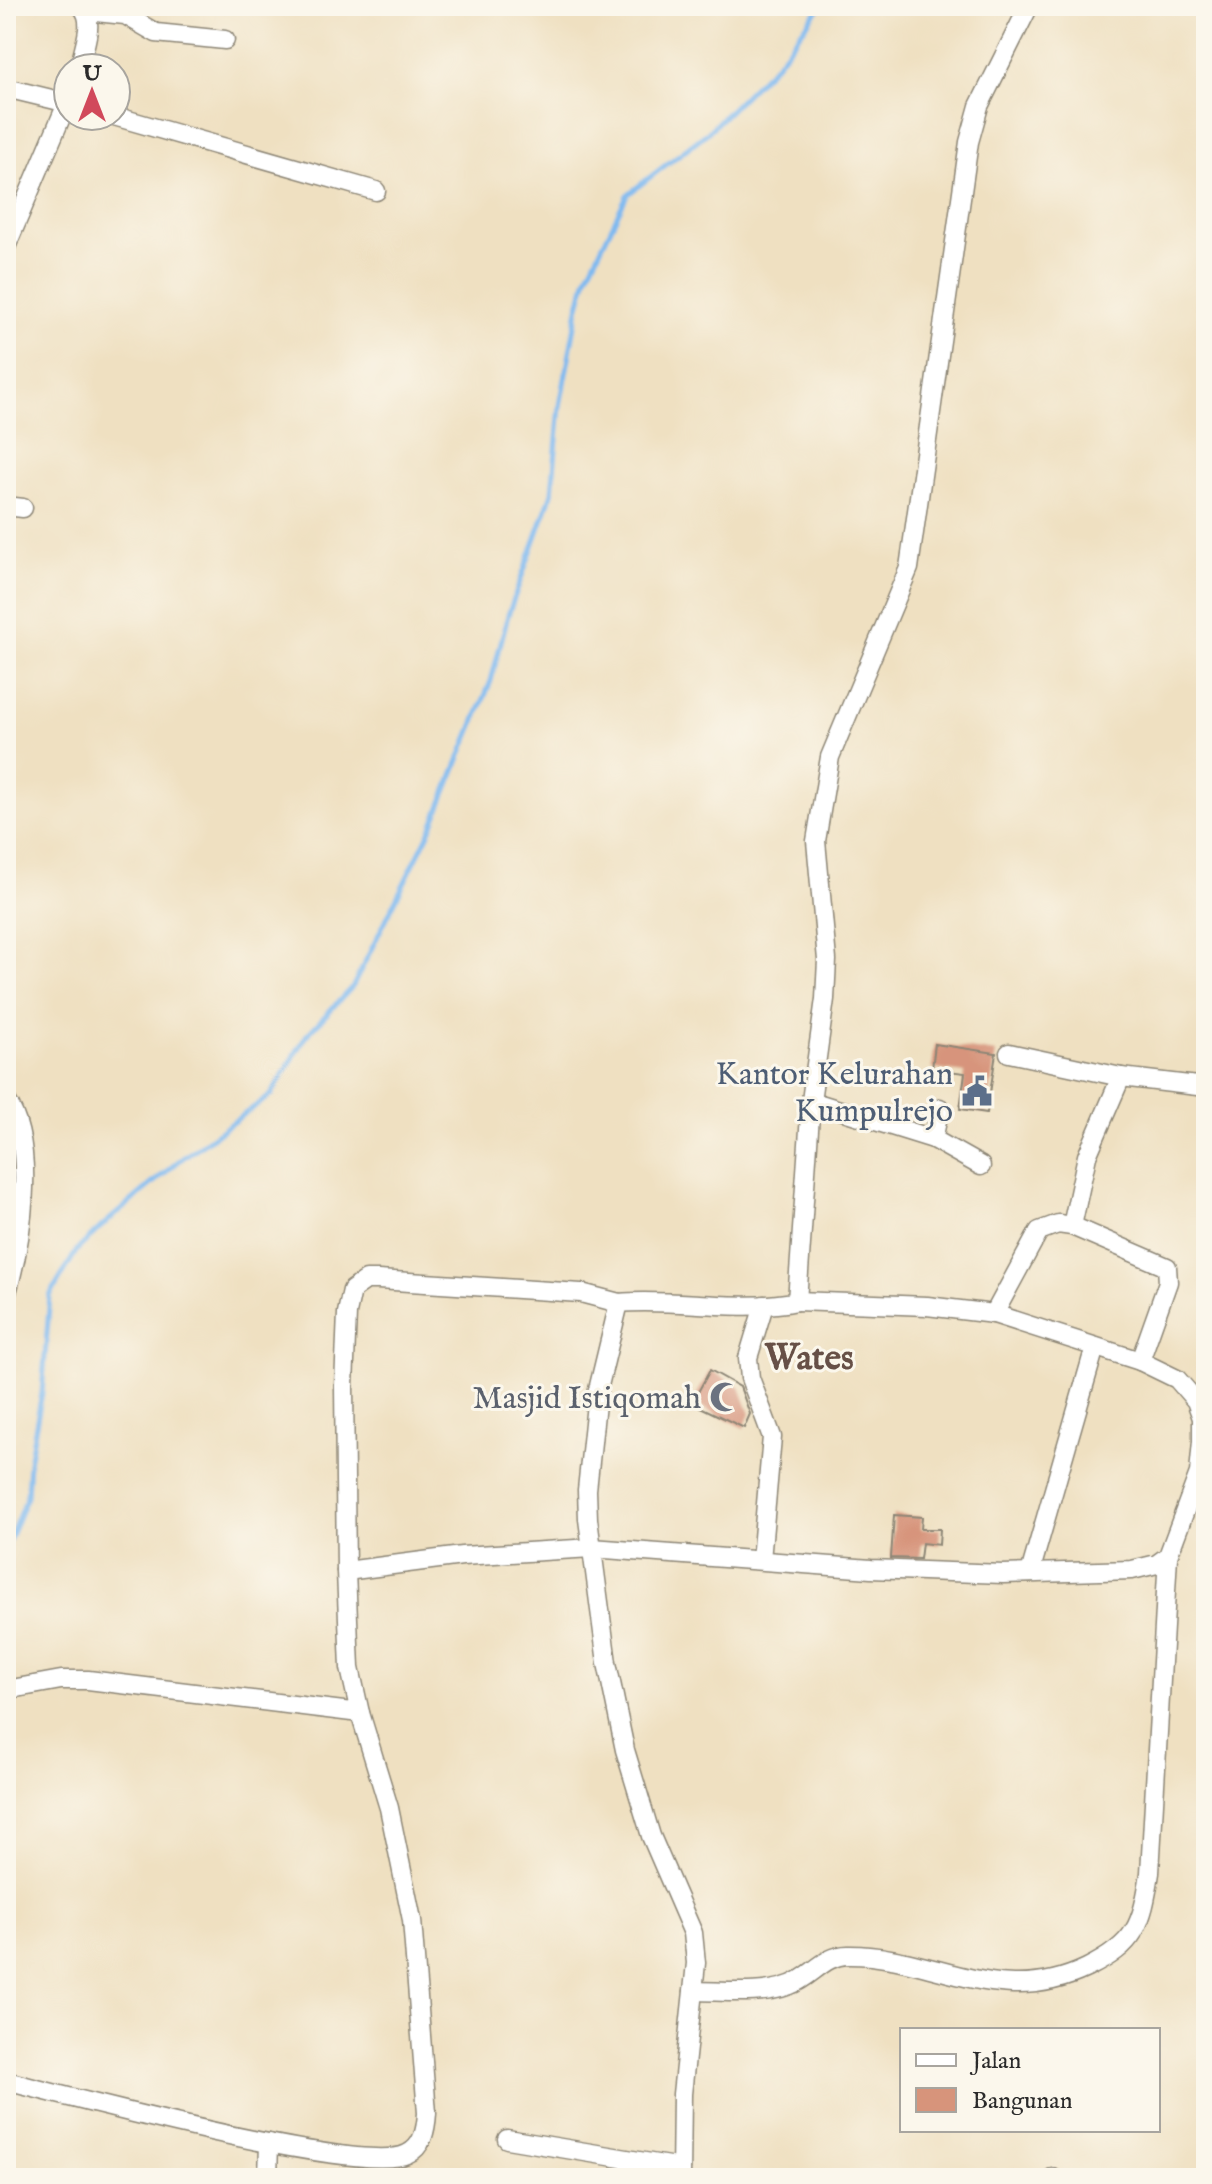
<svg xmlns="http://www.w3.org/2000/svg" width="1212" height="2184" viewBox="0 0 1212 2184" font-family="'IM FELL English',serif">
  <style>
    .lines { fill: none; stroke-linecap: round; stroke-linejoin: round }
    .stream { stroke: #7eb9f0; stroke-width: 5 }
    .building { fill: #d7947b }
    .minor-casing { stroke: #8d8676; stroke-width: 21 }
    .minor { stroke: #fff; stroke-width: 18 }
    .labels { text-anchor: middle; stroke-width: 6; stroke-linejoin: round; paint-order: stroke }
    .service-label { font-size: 32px; fill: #4e5e75; stroke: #fbf7ec; text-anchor: end }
    .worship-label { font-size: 32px; fill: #5b616d; stroke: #fbf7ec; text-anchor: end }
    .quarter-label { font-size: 36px; font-weight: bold; fill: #675047; stroke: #fbf7ec }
  </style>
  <rect width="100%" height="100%" fill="#fbf7ec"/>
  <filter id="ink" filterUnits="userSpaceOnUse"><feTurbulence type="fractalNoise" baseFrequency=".0125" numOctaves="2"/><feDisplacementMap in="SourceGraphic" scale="16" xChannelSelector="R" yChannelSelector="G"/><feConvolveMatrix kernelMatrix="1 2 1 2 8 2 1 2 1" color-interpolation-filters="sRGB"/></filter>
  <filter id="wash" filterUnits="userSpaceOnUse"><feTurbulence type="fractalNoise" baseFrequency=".006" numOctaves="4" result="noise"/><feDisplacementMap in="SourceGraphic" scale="32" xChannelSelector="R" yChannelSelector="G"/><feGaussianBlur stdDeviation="1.8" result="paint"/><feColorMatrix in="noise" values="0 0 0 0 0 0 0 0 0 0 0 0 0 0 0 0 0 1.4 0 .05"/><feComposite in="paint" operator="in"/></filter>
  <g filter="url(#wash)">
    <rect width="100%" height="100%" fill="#efe0c1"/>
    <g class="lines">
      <!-- stream -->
      <path class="stream" d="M6 1548 27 1496 29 1462 42 1393 50 1296 77 1250 101 1227 180 1160 271 1095 306 1036 353 986 431 829 491 681 508 615 552 493 560 406 578 309 587 277 627 195 707 133 777 63 821 6"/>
    </g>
    <g id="blocks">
      <!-- building -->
      <g class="building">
        <path d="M935 1044 996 1053 987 1113 960 1109 965 1073 932 1069Z"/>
        <path d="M710 1370 740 1387 750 1414 744 1428 692 1403Z"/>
        <path d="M894 1515 922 1517 921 1529H940L939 1545 922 1543 920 1559 891 1558Z"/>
      </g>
    </g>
  </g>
  <g filter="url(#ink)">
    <use href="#blocks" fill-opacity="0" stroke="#8d8676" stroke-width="2"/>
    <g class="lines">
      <!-- minor casing -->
      <g class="minor-casing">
        <g id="minor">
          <path d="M86 11 125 15 156 33 225 40"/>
          <path d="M80 68C82 48 97 21 81 6"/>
          <path d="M6 88 68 103"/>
          <path d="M114 116 376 191"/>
          <path d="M6 247 68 101"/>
          <path d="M6 506 23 508"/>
          <path d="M1009 1053 1121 1077 1206 1087"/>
          <path d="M6 1100C38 1147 21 1244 6 1296"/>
          <path d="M811 1101 933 1139 981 1166"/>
          <path d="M933 1139 940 1108"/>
          <path d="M1072 1226 1087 1156 1121 1077"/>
          <path d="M619 1303 581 1293 378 1280H366L352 1290 347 1313 344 1386 346 1571 462 1556 592 1548 871 1569 1003 1574 1132 1570 1157 1564 1168 1556 1199 1473 1202 1441V1418L1196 1401 1177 1379 1140 1361 994 1314 927 1306 797 1301"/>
          <path d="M994 1314 1039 1231 1058 1224 1072 1226 1167 1267 1168 1282 1140 1361"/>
          <path d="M761 1560 772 1437 750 1378 748 1358 764 1305"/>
          <path d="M1030 1573 1095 1347"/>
          <path d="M6 1690 61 1680H88L360 1713"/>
          <path d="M693 1991C723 1991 762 1996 790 1985 812 1977 824 1955 848 1955 933 1954 998 2011 1087 1968 1136 1944 1142 1925 1150 1873L1168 1556"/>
          <path d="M6 2081C70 2097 362 2176 407 2154 423 2147 426 2129 427 2113L412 1920 389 1808 360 1713 350 1668 346 1571"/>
          <path d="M507 2139 681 2168"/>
          <path d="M268 2178 269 2143"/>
          <path d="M681 2178 682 2094 696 1963 693 1933 651 1836 625 1750 607 1663 588 1519 587 1490 597 1394 619 1303C677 1298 740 1313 797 1301L811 1101 825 999 827 960 816 841 830 757 909 568 969 142 979 106 1029 6"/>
          <path d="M1052 2178H1053"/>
        </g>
      </g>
      <!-- minor -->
      <use href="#minor" class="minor"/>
    </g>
  </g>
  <!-- icons -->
  <defs>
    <g id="civic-bare" transform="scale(2.4)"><path d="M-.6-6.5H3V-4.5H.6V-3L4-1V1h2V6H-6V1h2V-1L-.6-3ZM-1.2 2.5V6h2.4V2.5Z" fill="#5c6f8a" stroke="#fbf7ec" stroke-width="2.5" paint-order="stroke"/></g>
    <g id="mosque-bare" transform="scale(2.4)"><path d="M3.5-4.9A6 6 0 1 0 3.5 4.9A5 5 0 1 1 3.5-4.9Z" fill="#6b7280" stroke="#fbf7ec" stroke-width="2.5" paint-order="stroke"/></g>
  </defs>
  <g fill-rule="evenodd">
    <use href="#civic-bare" x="977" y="1091"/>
    <use href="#mosque-bare" x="725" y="1397"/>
  </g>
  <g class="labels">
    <!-- service labels -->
    <g class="service-label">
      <text x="953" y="1084">Kantor Kelurahan<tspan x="953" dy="37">Kumpulrejo</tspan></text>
    </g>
    <!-- worship labels -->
    <g class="worship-label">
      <text x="701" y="1408">Masjid Istiqomah</text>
    </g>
    <!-- quarter labels -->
    <g class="quarter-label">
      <text x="809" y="1369">Wates</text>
    </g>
  </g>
  <!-- margin -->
  <rect width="1212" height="2184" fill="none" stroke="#fbf7ec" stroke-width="32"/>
  <!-- legend -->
  <rect x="900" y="2028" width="260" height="104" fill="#fbf7ec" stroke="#a8a59f" stroke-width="2"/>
  <rect x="916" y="2054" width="40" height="12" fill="#ffffff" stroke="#a8a59f" stroke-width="2"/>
  <text x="972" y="2068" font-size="24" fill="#2b2b2b">Jalan</text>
  <rect x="916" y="2088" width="40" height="24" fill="#d7947b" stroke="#a8a59f" stroke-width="2"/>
  <text x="972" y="2108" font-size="24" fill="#2b2b2b">Bangunan</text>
  <!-- north arrow -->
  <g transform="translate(92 92)"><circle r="38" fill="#fbf7ec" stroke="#a8a59f" stroke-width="2"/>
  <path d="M0-6L14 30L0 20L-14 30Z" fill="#d1495b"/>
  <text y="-12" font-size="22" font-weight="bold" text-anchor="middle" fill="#2b2b2b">U</text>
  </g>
</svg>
